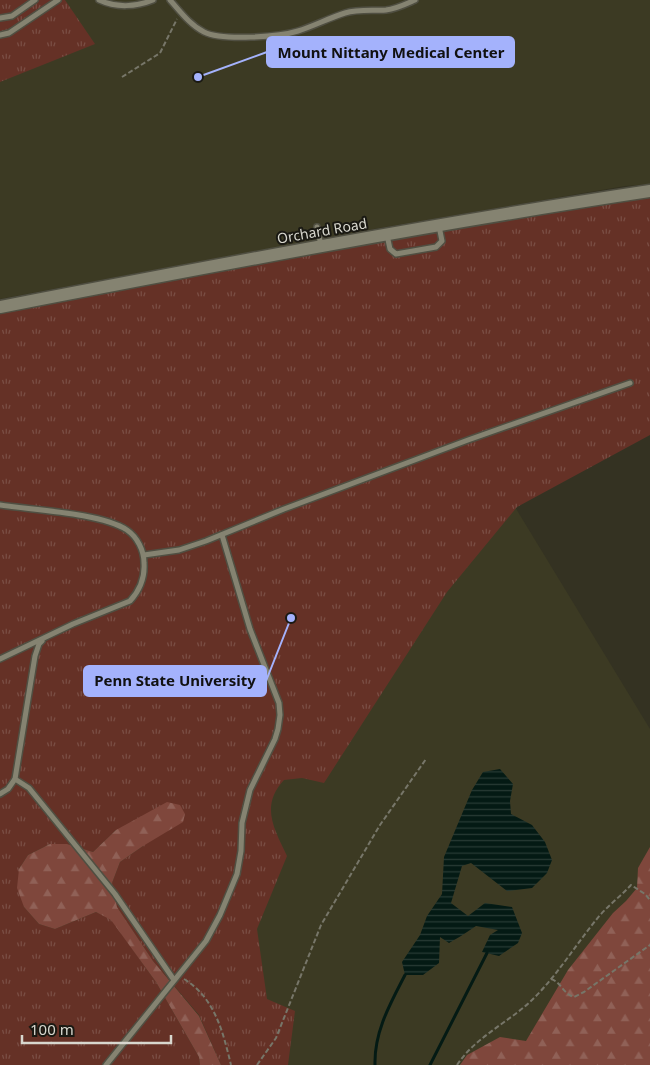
<svg xmlns="http://www.w3.org/2000/svg" width="650" height="1065" viewBox="0 0 650 1065" font-family="'Noto Sans',sans-serif">
  <style>
    .built { fill: #3c3a23 }
    .grass { fill: url(#grass-tufts) }
    .forest { fill: url(#forest-firs) }
    .water { fill: url(#water-rules) }
    .lines { fill: none; stroke-linecap: round; stroke-linejoin: round }
    .stream { stroke: #041a14; stroke-width: 3 }
    .service-casing { stroke: #504f42; stroke-width: 8 }
    .tertiary-casing { stroke: #504f42; stroke-width: 15 }
    .path { stroke: #777669; stroke-width: 2; stroke-dasharray: 5 2.5; stroke-linecap: butt }
    .service { stroke: #858371; stroke-width: 5 }
    .tertiary { stroke: #858371; stroke-width: 12 }
    .labels { text-anchor: middle; stroke-width: 4; stroke-linejoin: round; paint-order: stroke }
    .street-label { font-size: 14px; fill: #d8d7ce; stroke: #1a1913 }
    .leader { fill: none; stroke: #a4b2fc; stroke-width: 2 }
    .callout-dot { fill: #a4b2fc; stroke: #1a1913; stroke-width: 2 }
    .callout { fill: #a4b2fc; stroke: #a4b2fc; stroke-width: 2 }
    .callout-label { font-size: 15px; text-anchor: middle; font-weight: bold; fill: #111 }
  </style>
  <defs>
    <pattern id="grass-tufts" width="24" height="20" patternUnits="userSpaceOnUse" patternTransform="scale(1.25)"><rect width="24" height="20" fill="#653126"/><path d="M3 7l-1-3M5 7V3M7 7l1-3M15 17l-1-3M17 17v-4M19 17l1-3" fill="none" stroke="#7a4e44"/></pattern>
    <pattern id="forest-firs" width="22" height="20" patternUnits="userSpaceOnUse" patternTransform="scale(1.25)"><rect width="22" height="20" fill="#7f473c"/><path d="M5 1l3.5 6h-7zM16 11l3.5 6h-7z" fill="#906157"/></pattern>
    <pattern id="water-rules" width="6" height="5" patternUnits="userSpaceOnUse" patternTransform="scale(1.25)"><rect width="6" height="5" fill="#041a14"/><path d="M0 2.5h6" fill="none" stroke="#283b35"/></pattern>
  </defs>
  <rect width="100%" height="100%" fill="#343222"/>
  <!-- built -->
  <g class="built">
    <path d="M0 0H650V184L625 186 368 230 0 299Z"/>
    <path d="M0 315 515 507 650 729V1065H0Z"/>
  </g>
  <!-- grass -->
  <g class="grass">
    <path d="M0 0H65L95 44 0 82Z"/>
    <path d="M650 194V435L517 507 447 592 324 783 302 778 284 780C260 806 274 828 287 856L257 929 267 999 295 1011 288 1065H221L199 1015 153 961 117 907 112 883 120 862 143 846 116 830 93 852 67 844H50L28 855 19 869 24 907 39 924 55 929 96 912 111 919 156 982 199 1057 200 1065H0V300Z"/>
  </g>
  <!-- forest -->
  <g class="forest">
    <path d="M167 802 180 805 185 814 183 822 143 846 120 862 112 883 117 907 153 961 199 1016 221 1065H200L199 1057 156 982 111 920 96 912 55 929 39 924 24 907 17 888 19 869 28 855 50 844H67L93 852 116 830Z"/>
    <path d="M650 847V1065H460L467 1055 500 1037 526 1041 568 970 613 913 626 901 637 888 638 868Z"/>
  </g>
  <!-- water -->
  <path class="water" d="M500 769 513 784 510 801 511 814 532 825 545 842 552 860 547 873 532 888 507 891 471 863 462 866 451 903 468 916 485 903 512 907 522 933 518 943 499 956 482 952 490 935 498 930 476 926 461 936 449 943 440 937 439 963 423 975H405L402 962 420 935 427 916 442 894 444 857 472 790 483 772Z"/>
  <g class="lines">
    <!-- stream -->
    <g class="stream">
      <path d="M375 1065C374 1032 390 1004 405 975"/>
      <path d="M430 1065 487 953"/>
    </g>
    <!-- service casing -->
    <g class="service-casing">
      <g id="service">
        <path d="M99 0C116 8 136 7 153 0"/>
        <path d="M170 0C180 11 190 25 204 32 222 41 279 37 298 31 314 26 329 18 345 13 358 9 372 11 386 10 396 9 406 4 415 0"/>
        <path d="M0 18 12 16 35 0"/>
        <path d="M0 35 9 33 58 0"/>
        <path d="M317 227 321 245"/>
        <path d="M387 235 390 249 396 254 436 247 442 241 439 226"/>
        <path d="M0 505C33 510 101 513 127 530 137 537 144 550 144 563 145 577 140 590 130 601L73 624 0 659"/>
        <path d="M144 555 179 550 206 541 284 509 468 440 630 383"/>
        <path d="M15 779 29 788 115 894 174 980"/>
        <path d="M0 794 8 789 15 779 35 656 39 644 42 641"/>
        <path d="M106 1065 206 941 220 915 237 874 241 851 242 823 250 790 275 739 278 729 280 715 279 703 250 629 222 535"/>
      </g>
    </g>
    <!-- tertiary casing -->
    <g class="tertiary-casing">
      <path id="tertiary" d="M0 307C216 265 432 224 650 191"/>
    </g>
    <!-- path -->
    <g class="path">
      <path d="M122 77 160 53 177 19"/>
      <path d="M184 979C215 998 223 1032 231 1065"/>
      <path d="M551 979C561 982 563 994 574 997L584 992 650 945"/>
      <path d="M257 1065 276 1038 321 925 380 825 426 759"/>
      <path d="M457 1065C476 1036 510 1022 534 998 558 974 575 946 596 920 606 907 620 897 631 885L645 894 650 900"/>
    </g>
    <!-- service -->
    <use href="#service" class="service"/>
    <!-- tertiary -->
    <use href="#tertiary" class="tertiary"/>
  </g>
  <g class="labels">
    <!-- street labels -->
    <g class="street-label">
      <text transform="translate(322 231) rotate(-10)" y="5">Orchard Road</text>
    </g>
  </g>
  <!-- callouts -->
  <path class="leader" d="M198 77L267 52M291 618L266 681"/>
  <g class="callout-dot">
    <circle cx="198" cy="77" r="5"/>
    <circle cx="291" cy="618" r="5"/>
  </g>
  <g class="callout">
    <rect x="267" y="37" width="247" height="30" rx="5"/>
    <rect x="84" y="666" width="182" height="30" rx="5"/>
  </g>
  <g class="callout-label">
    <text x="391" y="58">Mount Nittany Medical Center</text>
    <text x="175" y="686">Penn State University</text>
  </g>
  <!-- scale -->
  <path d="M22 1035v8h149v-8" fill="none" stroke="#d8d7ce" stroke-width="2.5"/>
  <text x="30" y="1035" font-size="15" fill="#d8d7ce" stroke="#1a1913" stroke-width="4" paint-order="stroke">100 m</text>
</svg>
